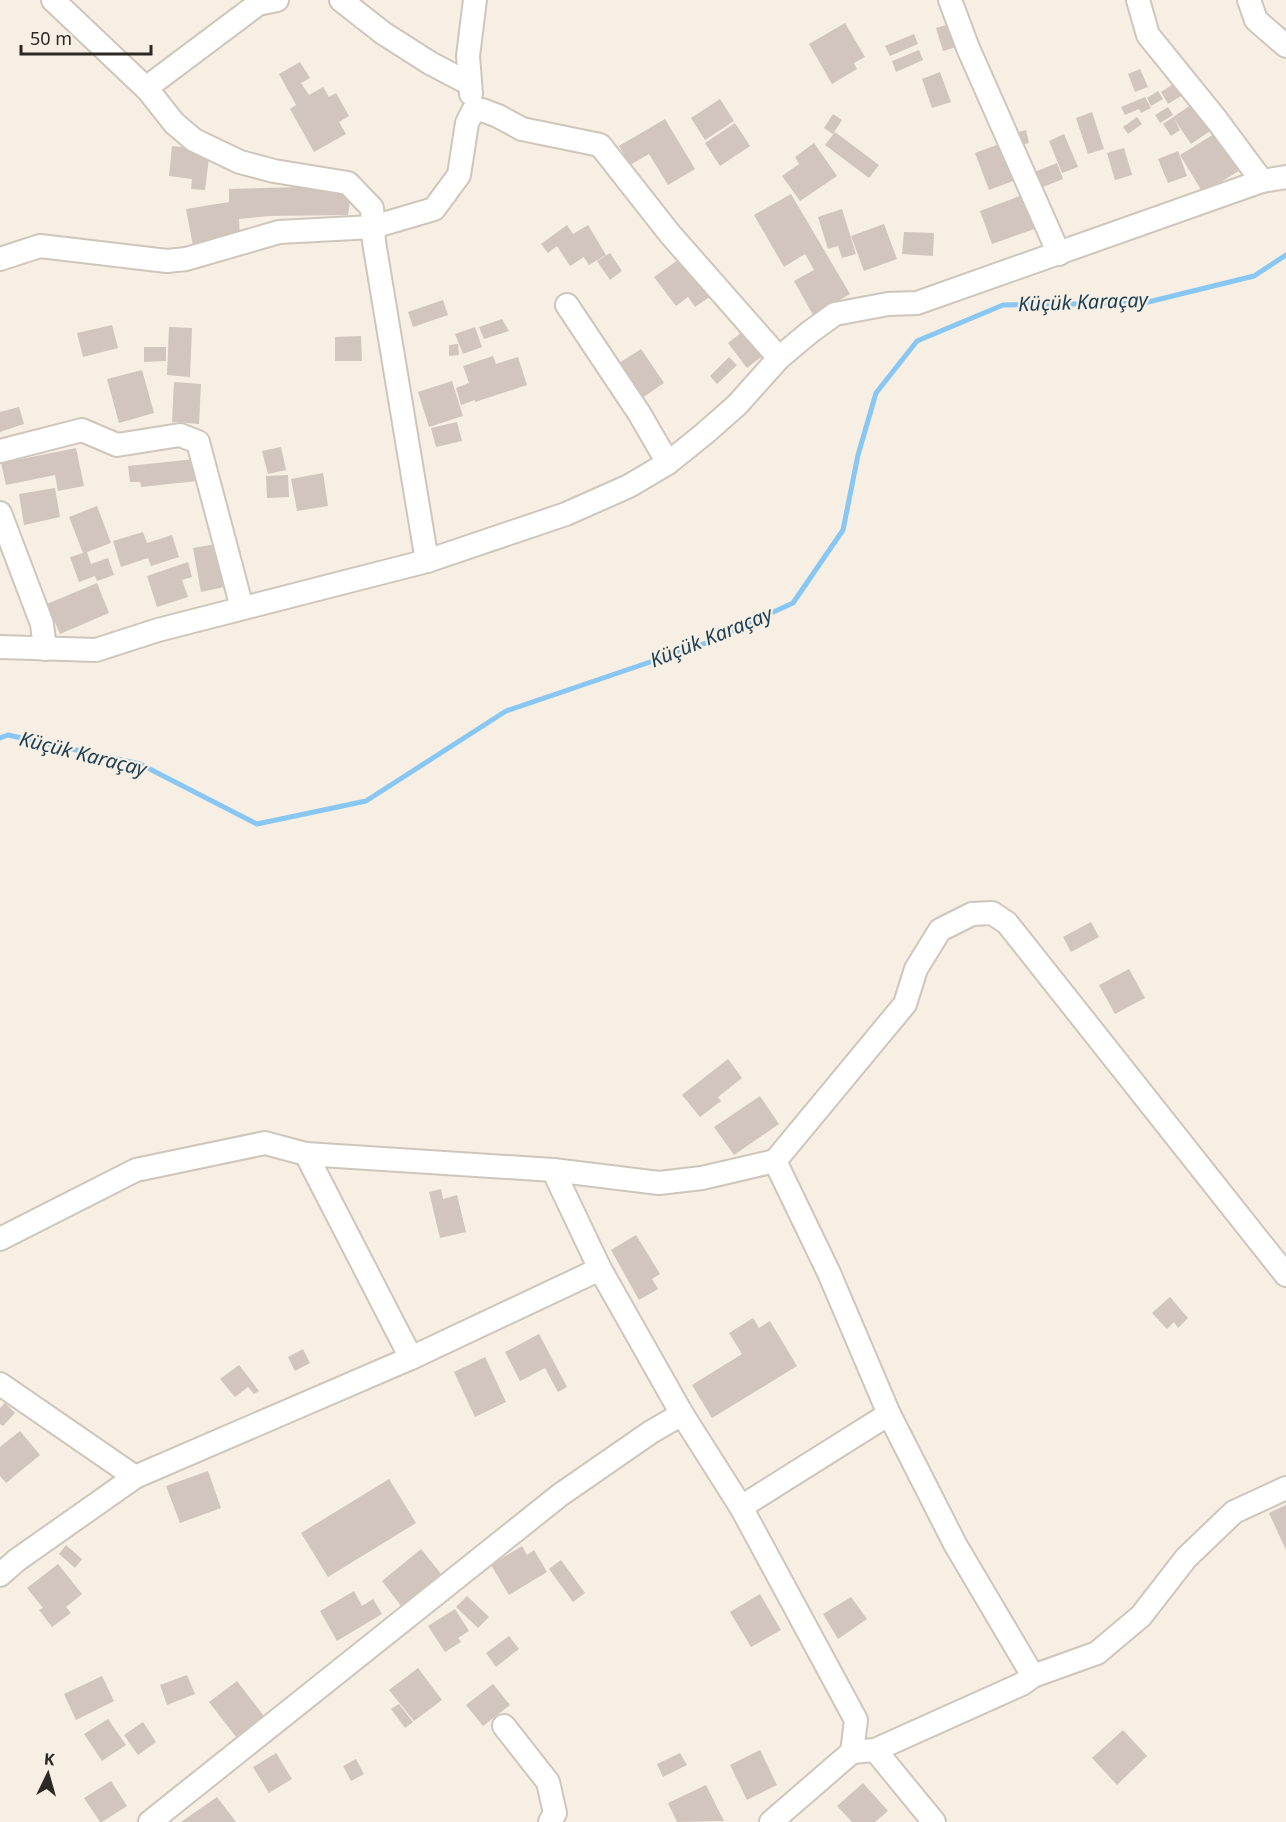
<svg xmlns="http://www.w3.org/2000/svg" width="1286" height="1822" viewBox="0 0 1286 1822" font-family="'Noto Sans',sans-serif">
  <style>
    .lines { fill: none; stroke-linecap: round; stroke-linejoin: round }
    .stream { stroke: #88c7f3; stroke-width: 5 }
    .building { fill: #d2c5bd }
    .minor-casing { stroke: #cec6bb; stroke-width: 26 }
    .minor { stroke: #fff; stroke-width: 22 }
    .labels { text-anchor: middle; stroke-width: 4.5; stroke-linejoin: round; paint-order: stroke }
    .water-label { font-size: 20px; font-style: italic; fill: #193d53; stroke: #f7efe3 }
  </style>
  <rect width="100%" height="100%" fill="#f7efe3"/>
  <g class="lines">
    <!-- stream -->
    <path class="stream" d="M0 738 8 735 140 764 257 824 366 801 506 711 706 643 793 603 843 530 858 455 876 393 917 341 1003 305 1144 303 1254 276 1286 255"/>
  </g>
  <!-- building -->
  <g class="building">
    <path d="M845 23 865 57 854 63 857 69 832 84 809 44Z"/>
    <path d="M953 23 960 46 943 51 936 28Z"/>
    <path d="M914 34 918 44 890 56 885 46Z"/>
    <path d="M919 50 923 60 896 72 892 61Z"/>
    <path d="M300 62 310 78 301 83 309 95 323 87 329 97 336 93 349 116 339 122 346 134 314 152 290 109 296 105 279 74Z"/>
    <path d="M1140 69 1148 87 1135 92 1128 74Z"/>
    <path d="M940 72 951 102 932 108 922 79Z"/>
    <path d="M1178 81 1186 93 1168 104 1161 92Z"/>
    <path d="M1158 91 1163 99 1151 106 1147 98Z"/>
    <path d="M1145 97 1151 108 1141 113 1139 109 1125 115 1121 107Z"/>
    <path d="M720 99 734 121 705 140 691 118Z"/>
    <path d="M1198 100 1216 127 1191 144 1174 119 1180 130 1171 136 1163 124Z"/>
    <path d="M1168 107 1173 115 1160 123 1155 115Z"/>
    <path d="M1092 112 1104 149 1088 154 1076 118Z"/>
    <path d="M833 114 842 120 833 134 824 128Z"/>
    <path d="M1137 117 1142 124 1128 134 1123 127Z"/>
    <path d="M665 119 695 169 668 185 649 154 630 165 619 146Z"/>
    <path d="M735 123 750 146 720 166 705 143Z"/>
    <path d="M1026 130 1029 143 1018 146 1015 133Z"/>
    <path d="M1219 131 1242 169 1203 193 1180 155Z"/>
    <path d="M835 132 879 165 869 178 825 145Z"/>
    <path d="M1064 134 1078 167 1062 173 1049 141Z"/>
    <path d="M1005 142 1019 179 989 190 975 153Z"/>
    <path d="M814 143 837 176 800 201 782 176 799 164 795 157Z"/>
    <path d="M172 146 210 150 205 190 191 189 192 179 169 176Z"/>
    <path d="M1124 148 1132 175 1115 180 1107 153Z"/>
    <path d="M1178 151 1187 176 1168 183 1158 159Z"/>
    <path d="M1057 163 1063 179 1038 189 1032 173Z"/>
    <path d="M336 186 350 201 348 215 270 216 239 219 240 238 194 251 186 209 229 202V189Z"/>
    <path d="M791 194 850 294 813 315 794 281 814 270 805 254 784 267 754 215Z"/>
    <path d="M1025 194 1037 228 992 244 980 211Z"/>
    <path d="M842 209 856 254 842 258 838 246 828 249 818 217Z"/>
    <path d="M884 224 897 259 864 271 851 236Z"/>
    <path d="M567 225 573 234 588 225 606 255 589 265 584 257 570 266 557 246 548 253 541 244Z"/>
    <path d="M904 232 934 233 933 256 902 254Z"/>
    <path d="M610 253 622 271 610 280 597 261Z"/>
    <path d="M685 255 714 294 695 307 688 297 676 306 654 277Z"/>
    <path d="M443 300 448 315 413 327 408 312Z"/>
    <path d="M502 319 509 331 484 339 479 327Z"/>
    <path d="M112 325 118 348 83 357 77 333Z"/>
    <path d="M169 327 192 328 190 377 167 375Z"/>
    <path d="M475 327 482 347 463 354 455 334Z"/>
    <path d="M746 329 765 354 747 368 728 343Z"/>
    <path d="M361 336 362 361H335V337Z"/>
    <path d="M458 344 459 355 449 356V345Z"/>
    <path d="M144 347H166V361L144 362Z"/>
    <path d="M641 349 664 383 642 398 619 363Z"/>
    <path d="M493 356 496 364 518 357 527 385 475 402V400L461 405 456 388 469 383 463 366Z"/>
    <path d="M729 357 737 365 717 384 710 376Z"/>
    <path d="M142 370 154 413 119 423 107 379Z"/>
    <path d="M452 381 463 416 429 427 418 392Z"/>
    <path d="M174 382 201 384 199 424 172 422Z"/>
    <path d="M19 407 24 424 0 432V412Z"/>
    <path d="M457 422 462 441 436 447 431 428Z"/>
    <path d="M281 447 286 470 268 474 262 451Z"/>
    <path d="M76 448 84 486 58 491 55 475 6 485 1 463Z"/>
    <path d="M195 459 197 481 141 487 140 482H130L128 466Z"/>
    <path d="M323 473 328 506 297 511 291 479Z"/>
    <path d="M288 475 289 497 267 498 266 476Z"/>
    <path d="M55 488 60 517 24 525 19 494Z"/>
    <path d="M97 506 111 543 87 552 91 564 108 558 114 575 97 581 95 576 79 582 70 557 83 553 69 517Z"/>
    <path d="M143 532 147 543 172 535 179 557 151 566 148 558 121 567 113 541Z"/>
    <path d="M216 544 224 587 201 592 193 548Z"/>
    <path d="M188 562 192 577 182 580 188 597 157 607 147 576Z"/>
    <path d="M97 583 109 613 60 634 47 604Z"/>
    <path d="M1091 922 1099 937 1071 952 1063 937Z"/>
    <path d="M1129 969 1145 998 1115 1014 1099 985Z"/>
    <path d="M728 1059 742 1078 718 1097 721 1101 700 1117 682 1095Z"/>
    <path d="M760 1096 779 1124 734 1155 714 1127Z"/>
    <path d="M441 1189 443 1199 457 1195 466 1232 440 1238 429 1192Z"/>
    <path d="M636 1235 660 1274 652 1279 658 1289 639 1300 611 1250Z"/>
    <path d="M1170 1297 1188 1318 1178 1328 1174 1322 1167 1329 1152 1313Z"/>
    <path d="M753 1318 759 1328 770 1321 797 1366 712 1418 692 1385 742 1354 729 1333Z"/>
    <path d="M539 1334 567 1387 558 1392 545 1368 520 1381 505 1352Z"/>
    <path d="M303 1349 310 1363 295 1371 288 1357Z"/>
    <path d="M485 1357 506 1402 475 1417 454 1372Z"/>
    <path d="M239 1365 259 1391 254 1394 248 1387 235 1397 220 1379Z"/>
    <path d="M5 1403 15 1413 3 1426 0 1424V1408Z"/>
    <path d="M20 1431 40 1455 6 1483 0 1476V1447Z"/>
    <path d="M208 1471 221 1508 180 1523 166 1486Z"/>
    <path d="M389 1479 416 1523 328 1577 301 1533Z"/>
    <path d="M1286 1505V1550L1269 1513Z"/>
    <path d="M66 1545 82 1559 75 1568 59 1554Z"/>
    <path d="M522 1546 527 1555 534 1550 547 1572 509 1595 491 1565Z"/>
    <path d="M421 1549 446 1580 405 1611 382 1581Z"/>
    <path d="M561 1560 585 1593 573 1602 549 1569Z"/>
    <path d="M58 1564 82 1594 66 1607 71 1613 52 1627 39 1610 43 1608 27 1588Z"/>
    <path d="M354 1591 362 1606 373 1599 382 1614 337 1641 320 1611Z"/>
    <path d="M760 1594 781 1630 751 1647 730 1612Z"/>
    <path d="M467 1596 489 1617 478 1628 456 1607Z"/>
    <path d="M851 1597 867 1619 838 1639 823 1614Z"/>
    <path d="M455 1609 469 1631 458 1638 461 1642 445 1652 428 1626Z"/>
    <path d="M509 1636 519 1649 496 1667 486 1653Z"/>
    <path d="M418 1668 442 1700 414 1721 389 1690Z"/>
    <path d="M187 1675 195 1694 167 1705 160 1685Z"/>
    <path d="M102 1676 114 1701 76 1720 64 1694Z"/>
    <path d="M237 1681 264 1716 236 1737 209 1702Z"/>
    <path d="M493 1684 510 1705 483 1726 466 1705Z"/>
    <path d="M399 1704 413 1722 405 1728 391 1709Z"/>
    <path d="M108 1719 126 1745 102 1761 84 1734Z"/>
    <path d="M143 1722 156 1742 138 1755 124 1735Z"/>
    <path d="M1123 1730 1147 1756 1117 1785 1092 1758Z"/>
    <path d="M760 1750 777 1785 747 1800 730 1765Z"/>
    <path d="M276 1753 292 1779 269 1793 253 1767Z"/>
    <path d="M680 1753 687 1765 663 1777 657 1764Z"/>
    <path d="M356 1759 364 1774 351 1781 343 1766Z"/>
    <path d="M111 1781 127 1806 102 1822H100L84 1798Z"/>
    <path d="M863 1783 888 1811 875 1822H852L837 1806Z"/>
    <path d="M706 1785 724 1821 677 1822 668 1803Z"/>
    <path d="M217 1797 236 1822H181Z"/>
  </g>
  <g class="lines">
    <!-- minor casing -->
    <g class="minor-casing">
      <g id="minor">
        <path d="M53 0 148 90 174 123 194 140 240 162 274 171 348 183 372 208 374 242 427 561"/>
        <path d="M341 0 383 33 430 63 470 84"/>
        <path d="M950 0 968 48 1059 254"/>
        <path d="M1138 0 1148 35 1216 119 1262 181"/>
        <path d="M1249 0 1256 20 1286 46"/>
        <path d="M146 88 258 4 277 0"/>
        <path d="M471 94 468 56 475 0"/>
        <path d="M0 259 40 246 167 261 186 259 279 232 373 227 434 209 459 175 467 123 473 111 482 110 498 116 522 129 600 145 670 234 779 358"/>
        <path d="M567 305 639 413 668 463"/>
        <path d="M0 451 82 430 117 445 180 435 198 442 242 608"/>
        <path d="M0 513 42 624 45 649"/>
        <path d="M0 647 96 650 158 630 427 561 566 514 629 486 668 463 704 434 737 405 779 358 810 332 835 314 888 304 917 303 1262 181 1286 177"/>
        <path d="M306 1154 411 1358"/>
        <path d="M775 1161 829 1273 889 1414 955 1544 1033 1676"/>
        <path d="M553 1170 659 1183 702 1178 775 1161 905 1004 916 969 940 930 972 914 992 913 1007 923 1286 1275"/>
        <path d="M0 1239 136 1170 265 1143 306 1154 553 1170 600 1269 682 1414 741 1507 856 1720 852 1752 771 1822"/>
        <path d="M0 1384 135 1477"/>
        <path d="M741 1507 889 1414"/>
        <path d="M0 1575 17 1560 135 1477 411 1358 600 1269"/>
        <path d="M504 1726 548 1782 555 1813 550 1822"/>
        <path d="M875 1750 934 1822"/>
        <path d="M852 1752 875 1750 1022 1684 1033 1676 1097 1653 1141 1616 1186 1558 1234 1512 1286 1488"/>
        <path d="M150 1822 560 1495 651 1432 682 1414"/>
      </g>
    </g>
    <!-- minor -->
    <use href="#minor" class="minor"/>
  </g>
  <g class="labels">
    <!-- water labels -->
    <g class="water-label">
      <text transform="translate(1083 302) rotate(-2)" y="7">Küçük Karaçay</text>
      <text transform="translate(711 637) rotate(-22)" y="7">Küçük Karaçay</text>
      <text transform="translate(83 754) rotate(14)" y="7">Küçük Karaçay</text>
    </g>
  </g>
  <!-- north arrow -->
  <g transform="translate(48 1774) rotate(5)" stroke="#f7efe3" stroke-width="4.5" paint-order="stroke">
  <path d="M0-4.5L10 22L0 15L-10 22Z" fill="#2c2925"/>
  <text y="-9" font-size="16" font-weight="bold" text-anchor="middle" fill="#2c2925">K</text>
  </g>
  <!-- scale -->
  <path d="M21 45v9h130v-9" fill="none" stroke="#2c2925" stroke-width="3"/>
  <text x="30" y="45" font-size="18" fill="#2c2925" stroke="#f7efe3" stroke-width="4.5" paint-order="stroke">50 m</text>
</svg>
